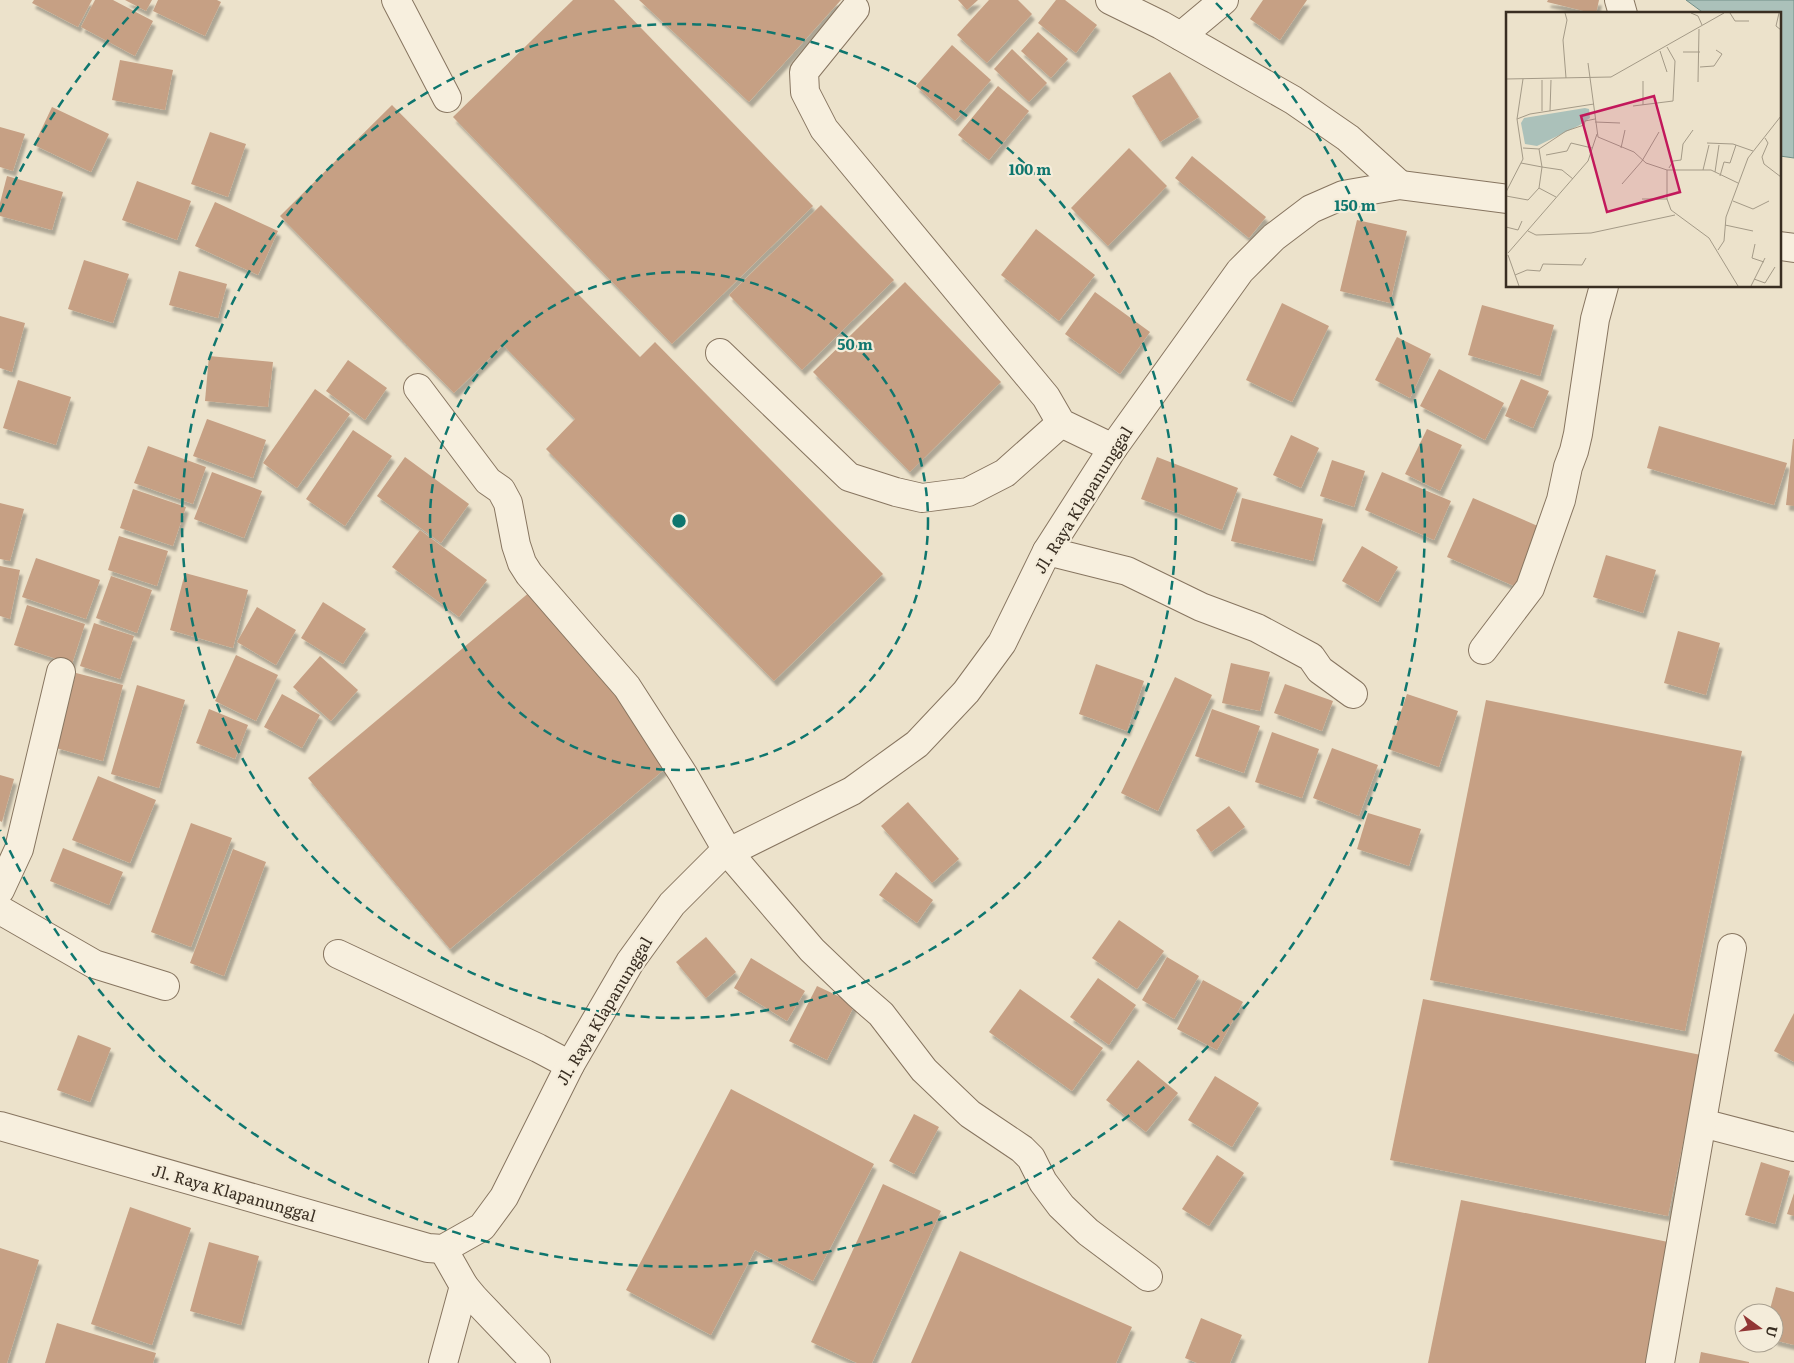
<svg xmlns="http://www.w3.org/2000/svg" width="1794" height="1363" viewBox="0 0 1794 1363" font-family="Literata,serif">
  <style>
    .water { fill: #abc1ba; stroke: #728f88 }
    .building { fill: #c6a084; filter: url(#shadow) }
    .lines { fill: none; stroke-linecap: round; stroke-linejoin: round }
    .minor-casing { stroke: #877560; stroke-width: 30 }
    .minor { stroke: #f7efde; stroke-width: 28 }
    .ring { fill: none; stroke: #0f766e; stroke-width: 2.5; stroke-dasharray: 9 6 }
    .labels { text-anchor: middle; stroke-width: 4.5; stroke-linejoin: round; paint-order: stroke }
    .street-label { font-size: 16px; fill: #392e22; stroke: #f4ecda }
    .inset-road { fill: none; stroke: #a49a87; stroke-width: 1 }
    .view { fill: #c2185b; fill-opacity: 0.15; stroke: #c2185b; stroke-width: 2.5 }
    .inset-edge { fill: none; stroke: #392e22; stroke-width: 2.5 }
    .centre { fill: #0f766e; stroke: #f4ecda; stroke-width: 2.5 }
    .ring-label { font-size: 15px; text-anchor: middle; font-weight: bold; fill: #0f766e; stroke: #f4ecda; stroke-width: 4.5; stroke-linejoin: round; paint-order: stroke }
  </style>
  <defs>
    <filter id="shadow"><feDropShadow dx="3" dy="5.5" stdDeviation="1" flood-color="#0004"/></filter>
  </defs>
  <rect width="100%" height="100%" fill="#ece2cb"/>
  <!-- water -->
  <path class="water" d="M1686 0H1794V158L1780 156V14H1705Z"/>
  <!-- building -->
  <g class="building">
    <path d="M34 0H92L78 27 32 3Z"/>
    <path d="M95 0H113L153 21 135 56 81 27Z"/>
    <path d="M125 0H152L146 11Z"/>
    <path d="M158 0H217L221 2 205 36 153 11Z"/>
    <path d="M573 0H614L813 206 672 344 453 117Z"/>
    <path d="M639 0H841L749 102Z"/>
    <path d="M958 0H978L967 10Z"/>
    <path d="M989 0H1018L1032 14 987 63 957 35Z"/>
    <path d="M1056 0H1065L1097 25 1076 53 1038 23Z"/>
    <path d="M1263 0H1307L1280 40 1250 19Z"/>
    <path d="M1548 0H1599L1596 14 1547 2Z"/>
    <path d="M1038 32 1068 59 1051 78 1021 51Z"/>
    <path d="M952 45 991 80 955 121 916 86Z"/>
    <path d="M1012 49 1047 83 1029 102 994 69Z"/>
    <path d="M120 60 173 70 165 110 112 100Z"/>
    <path d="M1170 72 1199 117 1160 142 1132 96Z"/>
    <path d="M998 86 1029 111 989 160 958 135Z"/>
    <path d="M392 105 640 357 655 342 883 574 774 681 546 449 575 419 503 345 454 393 280 216Z"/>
    <path d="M52 107 109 134 91 172 34 145Z"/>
    <path d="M0 127 25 134 13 171 0 167Z"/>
    <path d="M210 132 246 144 228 197 191 184Z"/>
    <path d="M1129 148 1167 186 1108 246 1071 208Z"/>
    <path d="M1192 156 1266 217 1249 238 1175 178Z"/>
    <path d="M7 176 63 192 52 230 0 216V203Z"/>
    <path d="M137 181 191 201 177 240 122 220Z"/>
    <path d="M215 202 278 231 258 275 195 246Z"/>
    <path d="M821 205 894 280 802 370 729 295Z"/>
    <path d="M1357 220 1407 231 1390 303 1340 291Z"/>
    <path d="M1036 229 1095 275 1059 321 1001 275Z"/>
    <path d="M84 260 129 274 113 323 68 309Z"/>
    <path d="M179 271 227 284 218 318 169 305Z"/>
    <path d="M905 282 1001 382 910 472 813 372Z"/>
    <path d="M1095 292 1150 332 1120 374 1065 334Z"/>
    <path d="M1282 303 1329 326 1292 402 1246 380Z"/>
    <path d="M1482 305 1554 325 1540 376 1468 355Z"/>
    <path d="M0 316 25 323 12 372 0 368Z"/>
    <path d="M1397 337 1431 354 1410 398 1375 380Z"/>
    <path d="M209 356 273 362 268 407 205 401Z"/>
    <path d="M348 360 387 388 365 420 326 391Z"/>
    <path d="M1439 369 1504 403 1485 440 1420 406Z"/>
    <path d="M1521 379 1549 391 1533 428 1505 416Z"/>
    <path d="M18 380 71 397 56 445 3 428Z"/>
    <path d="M315 389 350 414 297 488 263 463Z"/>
    <path d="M207 419 266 440 253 478 193 456Z"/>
    <path d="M1659 426 1787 463 1774 505 1647 468Z"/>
    <path d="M1427 429 1462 445 1440 491 1405 474Z"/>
    <path d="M353 430 392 456 345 526 306 499Z"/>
    <path d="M1291 435 1319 448 1301 488 1273 475Z"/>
    <path d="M1793 439H1794V506L1786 505Z"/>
    <path d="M148 446 206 467 193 504 134 483Z"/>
    <path d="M405 457 469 504 441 543 377 496Z"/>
    <path d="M1157 457 1238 488 1222 530 1141 499Z"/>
    <path d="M1332 460 1365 471 1354 507 1320 496Z"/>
    <path d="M212 472 262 491 244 538 194 519Z"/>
    <path d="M1382 472 1451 501 1434 540 1365 510Z"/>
    <path d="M133 489 186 507 173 546 120 528Z"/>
    <path d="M1242 498 1323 519 1313 561 1231 541Z"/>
    <path d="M1473 498 1547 530 1521 589 1447 557Z"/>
    <path d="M0 503 24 509 10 561 0 559Z"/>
    <path d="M420 530 487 580 459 617 392 567Z"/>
    <path d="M119 536 168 551 157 586 108 570Z"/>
    <path d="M1362 546 1398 567 1378 602 1342 581Z"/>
    <path d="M1606 555 1656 570 1643 613 1593 597Z"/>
    <path d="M36 558 100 580 86 619 22 597Z"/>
    <path d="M0 566 20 570 10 619 0 616Z"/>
    <path d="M185 573 248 590 233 648 170 630Z"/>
    <path d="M111 576 152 590 137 633 96 618Z"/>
    <path d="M531 591 672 763 450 949 308 778Z"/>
    <path d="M323 602 366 629 343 664 301 638Z"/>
    <path d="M27 605 85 624 72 664 14 645Z"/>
    <path d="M257 607 296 630 276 665 237 642Z"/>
    <path d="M94 623 134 636 120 679 80 666Z"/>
    <path d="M1678 631 1720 643 1706 695 1664 683Z"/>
    <path d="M236 655 278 675 256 721 215 701Z"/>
    <path d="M320 656 358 690 331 721 293 687Z"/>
    <path d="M1231 663 1270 672 1260 711 1222 703Z"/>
    <path d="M1096 664 1144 681 1127 731 1079 714Z"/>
    <path d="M76 673 123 685 103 761 56 748Z"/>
    <path d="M1175 677 1212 695 1158 811 1121 793Z"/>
    <path d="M1285 684 1333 701 1322 731 1274 713Z"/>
    <path d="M137 685 185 700 159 788 111 774Z"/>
    <path d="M282 694 320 715 302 748 264 727Z"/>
    <path d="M1407 694 1458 711 1439 767 1388 749Z"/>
    <path d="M1486 700 1742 751 1685 1031 1430 980Z"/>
    <path d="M209 709 248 725 235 759 196 743Z"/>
    <path d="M1212 709 1260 726 1244 773 1195 756Z"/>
    <path d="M1272 732 1319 749 1302 798 1255 782Z"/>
    <path d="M1332 748 1378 765 1359 816 1313 798Z"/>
    <path d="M0 775 14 779 2 822 0 821Z"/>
    <path d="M98 776 156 800 130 863 72 840Z"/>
    <path d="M908 802 959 859 932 883 881 826Z"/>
    <path d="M1229 806 1245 827 1211 852 1196 830Z"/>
    <path d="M1368 813 1421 829 1409 866 1357 849Z"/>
    <path d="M191 823 232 838 191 947 151 932Z"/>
    <path d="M63 848 123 872 109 905 50 881Z"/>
    <path d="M233 849 266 862 224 976 190 963Z"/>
    <path d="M896 872 933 900 917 923 879 895Z"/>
    <path d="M1119 920 1164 951 1137 989 1092 958Z"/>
    <path d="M706 937 736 972 706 998 676 962Z"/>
    <path d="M1167 957 1199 976 1174 1019 1142 1000Z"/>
    <path d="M751 958 805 991 787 1021 734 988Z"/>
    <path d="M1098 978 1136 1005 1109 1045 1070 1017Z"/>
    <path d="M1203 980 1243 1002 1217 1050 1177 1029Z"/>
    <path d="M817 986 855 1004 827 1060 789 1041Z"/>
    <path d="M1020 989 1103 1048 1072 1091 989 1032Z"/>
    <path d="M1423 999 1701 1055 1668 1216 1390 1160Z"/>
    <path d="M1794 1013V1062L1774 1051Z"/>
    <path d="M78 1035 111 1048 90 1102 57 1090Z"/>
    <path d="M1138 1060 1178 1093 1146 1132 1106 1100Z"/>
    <path d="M1215 1076 1259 1103 1232 1147 1188 1120Z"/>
    <path d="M731 1089 874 1164 813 1281 755 1250 711 1335 626 1290Z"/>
    <path d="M914 1114 939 1127 914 1174 889 1161Z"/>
    <path d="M1217 1155 1244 1173 1209 1226 1182 1209Z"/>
    <path d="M1761 1162 1790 1171 1775 1224 1745 1215Z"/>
    <path d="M883 1184 941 1211 872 1363H857L811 1342Z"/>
    <path d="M1794 1193V1216L1787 1214Z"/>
    <path d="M1461 1200 1678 1244 1654 1363H1428Z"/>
    <path d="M130 1207 191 1228 152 1345 91 1324Z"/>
    <path d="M209 1242 259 1256 241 1325 190 1311Z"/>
    <path d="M0 1248 39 1260 7 1363H0Z"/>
    <path d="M960 1251 1132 1327 1116 1363H911Z"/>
    <path d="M1776 1287 1794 1292V1345L1774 1340V1313H1769Z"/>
    <path d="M1201 1318 1242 1335 1230 1363H1197L1185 1358Z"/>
    <path d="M57 1323 156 1353 153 1363H45Z"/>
    <path d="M1701 1352 1749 1362V1363H1699Z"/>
  </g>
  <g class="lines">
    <!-- minor casing -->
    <g class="minor-casing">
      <g id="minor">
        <path d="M396 0 447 98"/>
        <path d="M1110 0 1161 25 1293 100 1348 138 1400 185"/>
        <path d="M1619 0 1623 14"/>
        <path d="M855 9 804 72 805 92 824 129 1046 397 1061 423 1113 448"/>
        <path d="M1181 36 1224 0"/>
        <path d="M1780 246 1794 248"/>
        <path d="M720 353 849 477 896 492 922 498 968 492 1005 473 1061 423"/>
        <path d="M418 388 488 481 501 490 508 503 516 545 522 563 529 574 627 687 683 774 728 852 812 950 858 994 881 1014 924 1070 970 1114 1022 1149 1031 1158 1043 1182 1061 1206 1088 1232 1148 1277"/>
        <path d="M1047 551 1127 571 1201 607 1257 628 1311 657 1320 670 1353 694"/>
        <path d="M1483 650 1530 588 1561 500 1568 467 1574 451 1578 434 1595 319 1604 286"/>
        <path d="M0 890 19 849 61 672"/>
        <path d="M0 910 94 964 165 986"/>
        <path d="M338 954 538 1048 570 1065"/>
        <path d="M1702 1123 1794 1147"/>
        <path d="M0 1126 428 1248 443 1249 482 1227 504 1197 570 1065 630 962 672 904 719 857 852 791 917 744 966 692 1002 643 1047 551 1113 448 1240 271 1274 237 1311 209 1343 195 1400 185 1508 199"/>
        <path d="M464 1286 474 1298 536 1363"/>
        <path d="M443 1363 464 1286 443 1249"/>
        <path d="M1660 1363 1732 948"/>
      </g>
    </g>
    <!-- minor -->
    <use href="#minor" class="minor"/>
  </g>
  <!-- distance rings -->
  <g class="ring">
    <circle cx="679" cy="521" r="249"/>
    <circle cx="679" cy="521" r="497"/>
    <path d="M0 212A746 746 0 0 1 142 3M1216 3A746 746 0 1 1 0 830"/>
  </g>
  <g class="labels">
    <!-- street labels -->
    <g class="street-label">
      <text transform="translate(1083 500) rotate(-58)" y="6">Jl. Raya Klapanunggal</text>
      <text transform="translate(604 1011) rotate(-59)" y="6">Jl. Raya Klapanunggal</text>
      <text transform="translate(234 1193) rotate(16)" y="6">Jl. Raya Klapanunggal</text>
    </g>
  </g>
  <!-- overview -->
  <g transform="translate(1506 12)">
    <rect width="275" height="275" fill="#ece2cb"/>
    <path d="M79 96 83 97 84 106 74 113 31 134 19 132 15 111 18 106Z" fill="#abc1ba"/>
    <path class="inset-road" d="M59 1 61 8 57 28 60 66M185 1 192 4 196 13M224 1 229 9H243M273 1 270 14 275 18M154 39 161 60M177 40H194M82 51 92 125 128 140 140 151 161 158V187L165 198 203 226 232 274M194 55 208 54 216 42 210 38M0 67 105 65 218 1M192 70 193 17M137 93V69M127 94 167 89 169 49 161 35M36 99V68M44 99 45 68M11 107 24 102 88 92M89 110 114 111M259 126 262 131 256 145 258 152 275 165M201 131 227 132 247 139M17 136 33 137 60 119 78 113 79 109 89 107M115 136 119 118M33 137 36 155 56 158 67 167M40 143 61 139 65 131 86 136M163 156 167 149 175 148 177 132 187 118M161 158H205L232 171M197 158 203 133M209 160 213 133M214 164 218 150 224 151 230 133M116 172 136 149 153 120M33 176 50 185M0 180 17 147 11 107 17 67M0 184 22 188 33 176 36 155 15 151M136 187H161M227 189 247 197 263 189M219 213 247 219M0 215 12 218 16 209M22 219 30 223 85 221 169 203M0 229V250M249 232 246 246 258 250M212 238 218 229 220 205 242 146 275 104M2 241 82 149 91 122M2 243 13 274M9 263 21 258 34 259 37 252 76 253 80 246M248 267 259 271 269 255M245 274 259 246"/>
    <path class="view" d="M148 84 174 180 101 200 75 104Z"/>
    <rect width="275" height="275" class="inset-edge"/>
  </g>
  <circle cx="679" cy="521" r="8" class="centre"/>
  <g class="ring-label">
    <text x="1030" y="175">100 m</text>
    <text x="1355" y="211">150 m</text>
    <text x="855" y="350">50 m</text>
  </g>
  <!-- north arrow -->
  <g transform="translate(1759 1328) rotate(105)"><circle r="24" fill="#f4ecda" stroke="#a9a090"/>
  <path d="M0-4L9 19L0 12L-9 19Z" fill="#913635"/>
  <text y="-8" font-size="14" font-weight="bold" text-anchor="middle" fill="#392e22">U</text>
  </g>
</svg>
